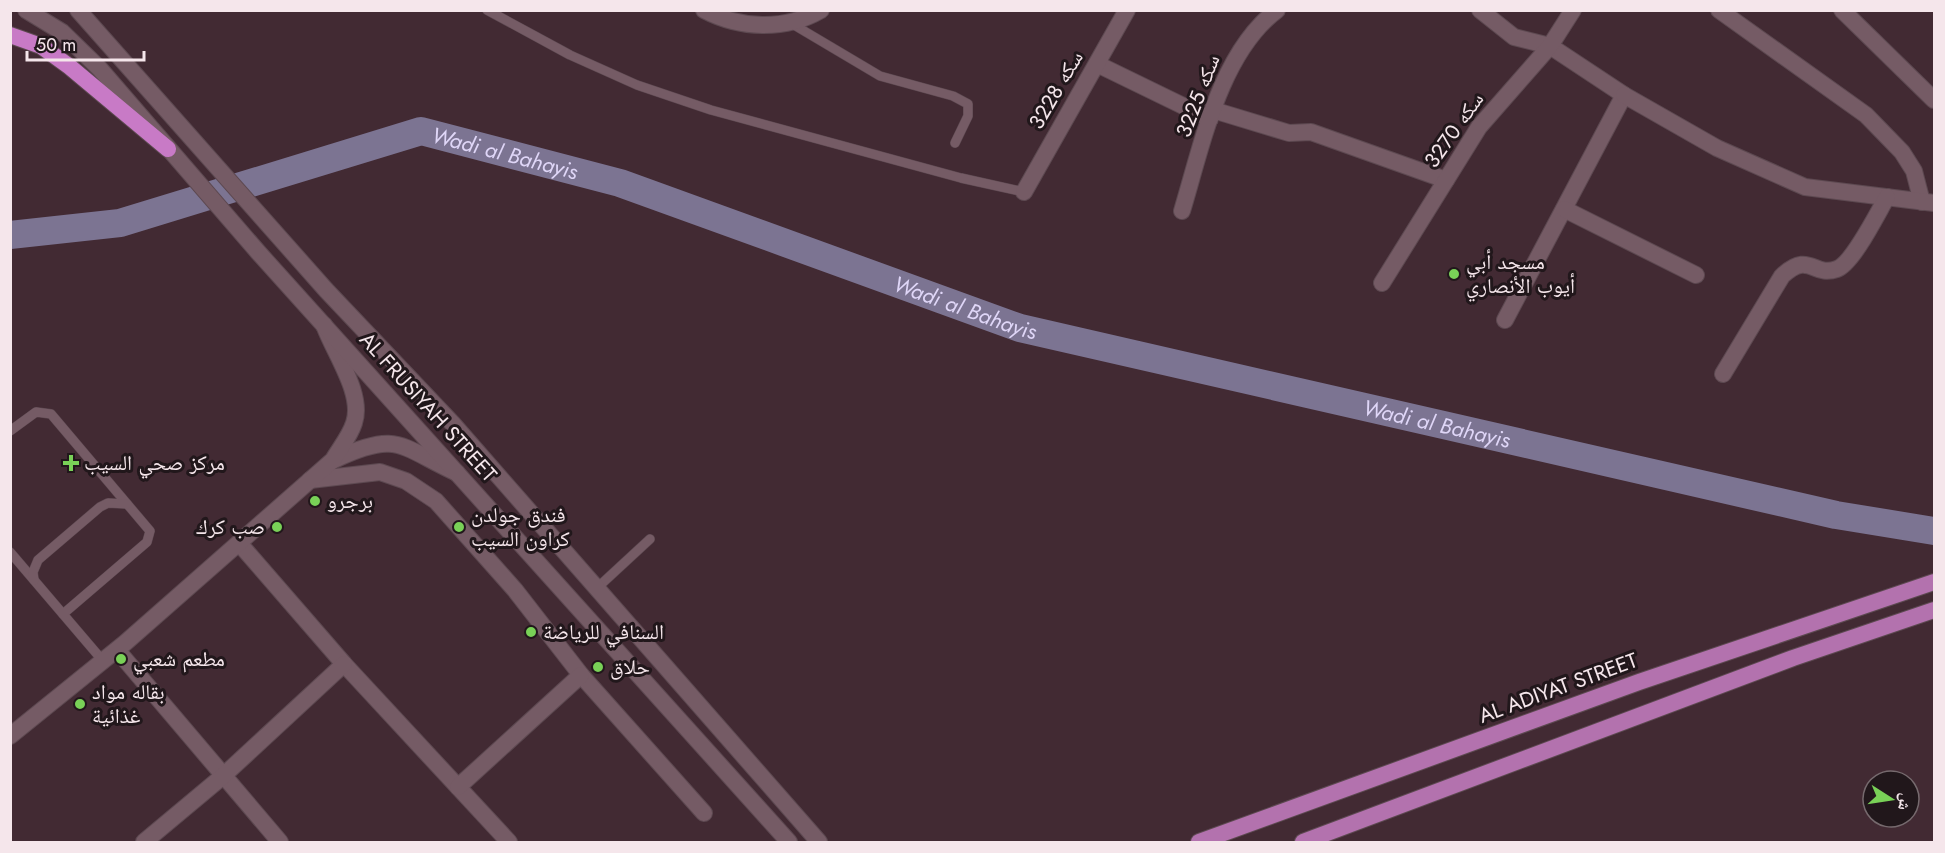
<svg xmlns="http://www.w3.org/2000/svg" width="1945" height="853" viewBox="0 0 1945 853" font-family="Jost,'Noto Naskh Arabic',sans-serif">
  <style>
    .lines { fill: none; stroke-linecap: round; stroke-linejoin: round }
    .river { stroke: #7c7492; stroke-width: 28 }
    .service-casing { stroke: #5d4951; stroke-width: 10 }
    .minor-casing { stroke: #5d4951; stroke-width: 18 }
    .tertiary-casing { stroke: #5d4951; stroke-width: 18 }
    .secondary-casing { stroke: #5d4951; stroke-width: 18 }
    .primary-casing { stroke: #5d4951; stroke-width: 18 }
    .trunk-casing { stroke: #5d4951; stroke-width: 18 }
    .service { stroke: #755b65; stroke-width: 9 }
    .minor { stroke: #755b65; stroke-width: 16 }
    .tertiary { stroke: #755b65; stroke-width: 16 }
    .secondary { stroke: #755b65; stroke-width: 16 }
    .primary { stroke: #b372ae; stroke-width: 16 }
    .trunk { stroke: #c87ac6; stroke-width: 16 }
    .poi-dot { fill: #79d157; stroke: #21171b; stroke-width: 2 }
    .labels { text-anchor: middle; stroke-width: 6; stroke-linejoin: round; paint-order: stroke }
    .street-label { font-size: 21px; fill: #f5e6eb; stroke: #21171b }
    .poi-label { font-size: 21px; fill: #f5e6eb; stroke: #21171b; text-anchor: start }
    .water-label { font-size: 22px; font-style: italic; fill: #dfd6f7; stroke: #21171b }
  </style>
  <rect width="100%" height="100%" fill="#422a33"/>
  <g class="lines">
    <!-- river -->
    <path class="river" id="s1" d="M10 235 120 223 421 131 620 183 1020 328 1836 515 1934 531"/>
    <!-- service casing -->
    <g class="service-casing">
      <g id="service">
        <path d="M487 10 570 55 637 85 711 110 961 178 1024 192"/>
        <path d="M789 22 880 76 953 96 968 104V116L955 143"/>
        <path d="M10 431 36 412 51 414 150 531 147 542 63 614"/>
        <path d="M10 552 103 661"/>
        <path d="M34 580 33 572 38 560 100 507 108 503 127 504"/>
        <path d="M597 588 650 539"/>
      </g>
    </g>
    <!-- minor casing -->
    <g class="minor-casing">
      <g id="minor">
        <path d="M704 10C740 29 785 31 821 10"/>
        <path d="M1480 10 1514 37 1550 46 1624 95 1505 320"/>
        <path d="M1719 10 1866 115 1902 152 1914 171 1922 202"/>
        <path d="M1842 10 1934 100"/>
        <path d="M1097 64 1210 119"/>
        <path d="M1624 95 1717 148 1805 187 1934 203"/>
        <path d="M1213 110 1289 133 1311 132 1446 180"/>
        <path d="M1024 192 1127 10"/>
        <path d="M1564 209 1696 275"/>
        <path d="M1182 211C1202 145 1220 53 1277 10"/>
        <path d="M1382 283 1479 127 1550 46 1573 10"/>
        <path d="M1723 374 1782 276C1810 250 1813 278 1837 269 1853 263 1877 214 1887 197"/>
        <path d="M310 480 380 472 406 481 436 501 515 590 581 675 704 813"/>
        <path d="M239 543 344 664 509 842"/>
        <path d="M117 650 280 842"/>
        <path d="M458 787 581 675"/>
        <path d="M144 842 223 776 344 664"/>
      </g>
    </g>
    <!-- tertiary casing -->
    <g class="tertiary-casing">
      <g id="tertiary">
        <path d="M334 460C398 430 399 446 457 473"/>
        <path d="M10 736 125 643 333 460C340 448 350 436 354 423 364 394 334 353 324 325"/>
      </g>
    </g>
    <!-- secondary casing -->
    <g class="secondary-casing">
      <g id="secondary">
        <path d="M26 10 62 32 100 69 258 252 789 842"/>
        <path d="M78 10 326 290 453 424 819 842"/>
      </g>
    </g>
    <!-- primary casing -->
    <g class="primary-casing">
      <g id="primary">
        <path d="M1199 842 1639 682 1934 582"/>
        <path d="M1303 842 1793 658 1934 610"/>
      </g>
    </g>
    <!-- trunk casing -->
    <g class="trunk-casing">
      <path id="trunk" d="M10 35 41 46 70 67 168 149"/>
    </g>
    <!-- service -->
    <use href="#service" class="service"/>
    <!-- minor -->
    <use href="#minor" class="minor"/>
    <!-- tertiary -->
    <use href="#tertiary" class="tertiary"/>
    <!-- secondary -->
    <use href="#secondary" class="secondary"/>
    <!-- primary -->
    <use href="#primary" class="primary"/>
    <!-- trunk -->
    <use href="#trunk" class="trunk"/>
  </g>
  <!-- markers -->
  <g class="poi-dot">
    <circle cx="1454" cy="274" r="6"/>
    <path d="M68 454h6v6h6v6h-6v6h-6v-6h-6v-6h6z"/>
    <circle cx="315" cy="501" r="6"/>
    <circle cx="277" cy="527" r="6"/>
    <circle cx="459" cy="527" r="6"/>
    <circle cx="531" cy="632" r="6"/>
    <circle cx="121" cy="659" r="6"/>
    <circle cx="598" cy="667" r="6"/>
    <circle cx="80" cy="704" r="6"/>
  </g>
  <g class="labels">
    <!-- street labels -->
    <g class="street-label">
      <text transform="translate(1056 90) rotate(-60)" y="7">سكه 3228</text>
      <text transform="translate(1198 96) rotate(-69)" y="7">سكه 3225</text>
      <text transform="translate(1454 130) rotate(-55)" y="7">سكه 3270</text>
      <text transform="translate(428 407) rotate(48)" y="7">AL FRUSIYAH STREET</text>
      <text transform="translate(1558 688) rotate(-20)" y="7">AL ADIYAT STREET</text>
    </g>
    <!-- poi labels -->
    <g class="poi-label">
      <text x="1466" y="269">مسجد أبي<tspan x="1466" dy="24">أيوب الأنصاري</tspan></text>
      <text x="84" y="470">مركز صحي السيب</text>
      <text x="327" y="508">برجرو</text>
      <text x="471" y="522">فندق جولدن<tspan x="471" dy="24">كراون السيب</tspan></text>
      <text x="265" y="534" text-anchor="end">صب كرك</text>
      <text x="543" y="639">السنافي للرياضة</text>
      <text x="133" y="666">مطعم شعبي</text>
      <text x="610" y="674">حلاق</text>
      <text x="92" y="699">بقاله مواد<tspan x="92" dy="24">غذائية</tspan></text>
    </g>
    <!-- water labels -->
    <g class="water-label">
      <text dy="8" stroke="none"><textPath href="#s1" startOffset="512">Wadi al Bahayis</textPath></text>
      <text dy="8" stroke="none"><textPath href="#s1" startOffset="998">Wadi al Bahayis</textPath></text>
      <text dy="8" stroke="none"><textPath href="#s1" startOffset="1484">Wadi al Bahayis</textPath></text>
    </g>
  </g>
  <!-- border -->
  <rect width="1945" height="853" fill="none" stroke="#f5e6eb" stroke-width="24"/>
  <!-- north arrow -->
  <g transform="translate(1891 799) rotate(102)"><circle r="28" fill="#21171b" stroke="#766a6e" stroke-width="1.5"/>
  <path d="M0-4.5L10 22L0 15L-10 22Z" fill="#79d157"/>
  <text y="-9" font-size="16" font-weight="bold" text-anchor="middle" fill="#f5e6eb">ش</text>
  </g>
  <!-- scale -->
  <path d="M27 51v9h117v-9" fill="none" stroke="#f5e6eb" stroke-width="3"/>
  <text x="36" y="51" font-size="18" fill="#f5e6eb" stroke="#21171b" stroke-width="4.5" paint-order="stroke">50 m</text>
</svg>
